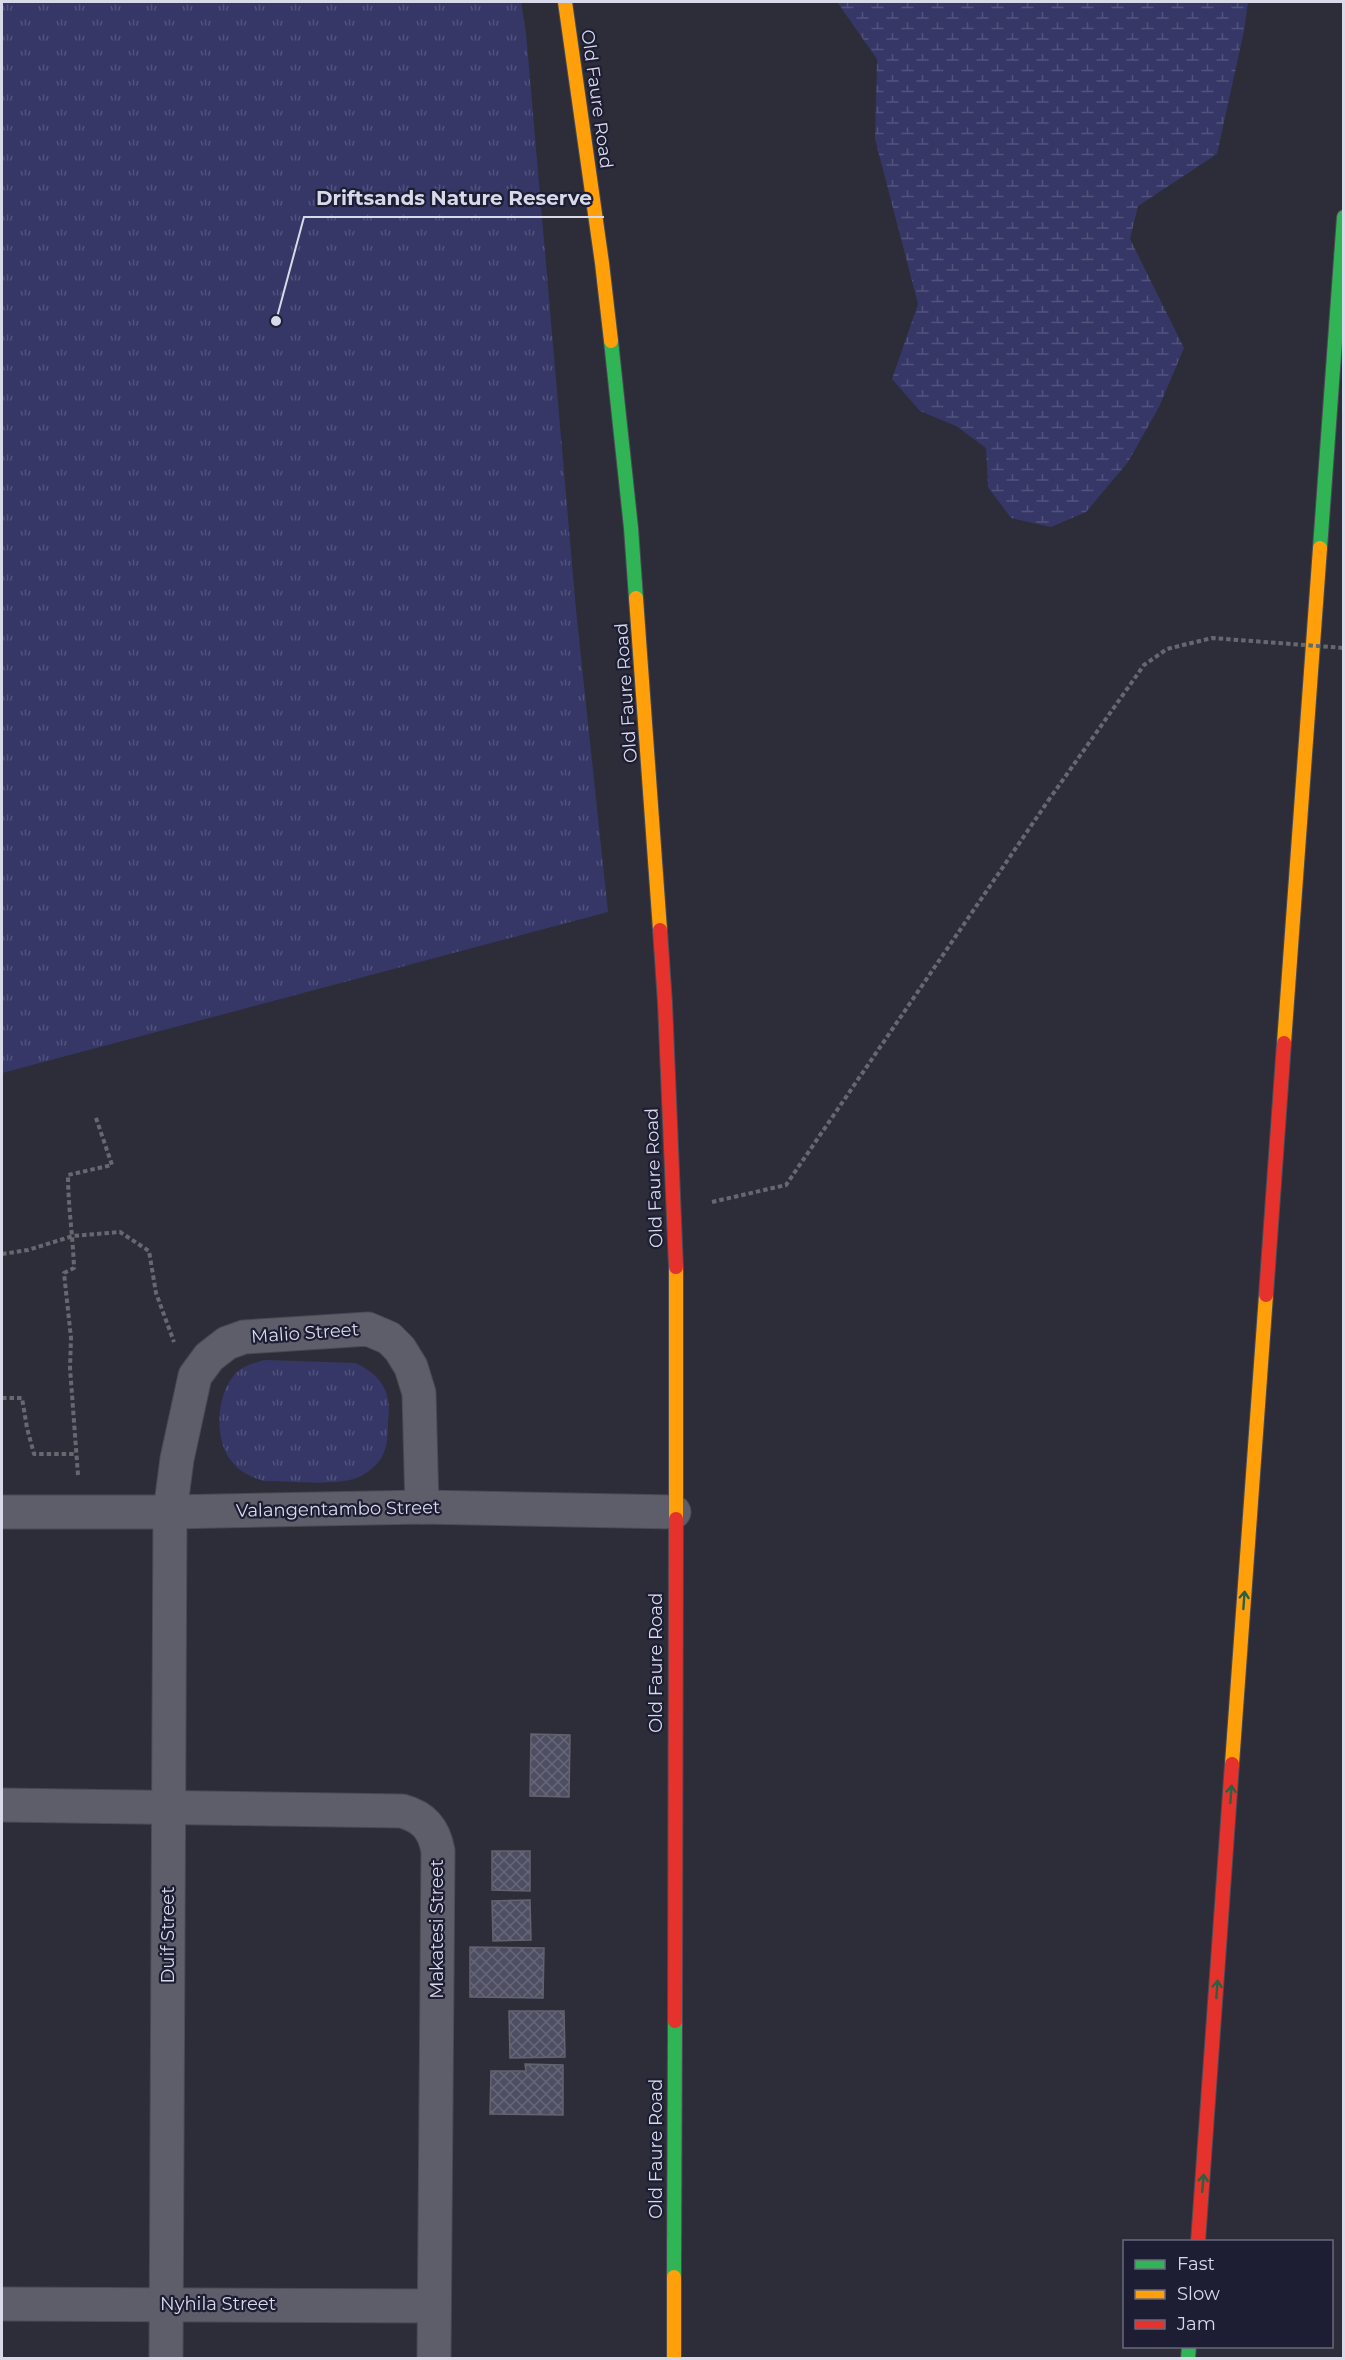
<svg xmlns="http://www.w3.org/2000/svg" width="1345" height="2360" viewBox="0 0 1345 2360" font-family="Montserrat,sans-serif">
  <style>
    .wetland { fill: url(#wetland-marsh) }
    .park { fill: url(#park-tufts) }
    .building { fill: url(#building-cross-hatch); stroke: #62636e; stroke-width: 1.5 }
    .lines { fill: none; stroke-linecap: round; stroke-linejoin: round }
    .street-casing { stroke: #484a54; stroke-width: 35 }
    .fast-casing { stroke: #484a54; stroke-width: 16 }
    .slow-casing { stroke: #484a54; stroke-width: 16 }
    .jam-casing { stroke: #484a54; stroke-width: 16 }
    .path { stroke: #666870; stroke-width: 4; stroke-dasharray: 4.5 3; stroke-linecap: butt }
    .street { stroke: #5d5e69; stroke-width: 33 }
    .fast { stroke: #30b455; stroke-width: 14 }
    .slow { stroke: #ff9f0a; stroke-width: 14 }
    .jam { stroke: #e5322d; stroke-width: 14 }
    .path-bridge { stroke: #666870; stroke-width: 4; stroke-dasharray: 4.5 3; stroke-linecap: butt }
    .oneway { stroke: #266243 }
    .labels { text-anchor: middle; stroke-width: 4.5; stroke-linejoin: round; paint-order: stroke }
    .street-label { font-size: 18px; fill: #d8daea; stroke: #1d1e34 }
    .leader { fill: none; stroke: #d8daea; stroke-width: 2 }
    .callout-dot { fill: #d8daea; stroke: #1d1e34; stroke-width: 2 }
    .callout-label { font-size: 20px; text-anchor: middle; font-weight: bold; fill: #d8daea; stroke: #1d1e34; stroke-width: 4.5; stroke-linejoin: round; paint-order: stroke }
  </style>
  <defs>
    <pattern id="wetland-marsh" width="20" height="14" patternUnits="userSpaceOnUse" patternTransform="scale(1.5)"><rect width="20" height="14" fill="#363766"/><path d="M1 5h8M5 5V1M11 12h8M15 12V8" fill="none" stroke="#52537c"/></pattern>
    <pattern id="park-tufts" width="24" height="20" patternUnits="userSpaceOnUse" patternTransform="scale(1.5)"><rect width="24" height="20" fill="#363766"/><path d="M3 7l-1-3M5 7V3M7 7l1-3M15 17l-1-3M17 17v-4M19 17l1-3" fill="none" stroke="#52537c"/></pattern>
    <pattern id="building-cross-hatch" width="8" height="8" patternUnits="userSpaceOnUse" patternTransform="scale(1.5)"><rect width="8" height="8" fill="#4d4e61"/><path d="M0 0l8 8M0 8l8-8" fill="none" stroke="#666778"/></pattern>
  </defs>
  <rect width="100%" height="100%" fill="#2c2d39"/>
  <!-- wetland -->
  <path class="wetland" d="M837 2H1248L1244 31 1217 154 1138 206 1130 239 1184 348 1159 407 1128 462 1086 512 1051 527 1011 518 988 487 986 448 956 426 920 411 892 379 918 304 875 139 877 59Z"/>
  <!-- park -->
  <g class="park">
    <path d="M2 2H521L526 33 576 610 608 912 2 1073Z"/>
    <path d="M265 1360 355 1363C368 1369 379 1376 385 1390 390 1400 389 1411 388 1422 388 1447 385 1463 361 1476 340 1487 289 1481 264 1481 252 1477 241 1473 233 1463 213 1442 216 1393 236 1373 244 1365 255 1363 265 1360Z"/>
  </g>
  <!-- building -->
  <g class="building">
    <path d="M531 1734 570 1735 569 1797 530 1796Z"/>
    <path d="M492 1851H530V1891L492 1890Z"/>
    <path d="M530 1900 531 1940 493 1941 492 1901Z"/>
    <path d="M470 1947 544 1948 543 1998 470 1997Z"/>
    <path d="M509 2011H564L565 2057 510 2058Z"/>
    <path d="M525 2064 563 2065V2115L490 2114 491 2071H526Z"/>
  </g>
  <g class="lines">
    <!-- street casing -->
    <g class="street-casing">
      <g id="street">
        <path d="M2 1512H170L422 1507 674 1512"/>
        <path d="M2 1805 402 1811C424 1817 434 1829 438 1851L434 2358"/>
        <path d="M2 2304 434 2306"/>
        <path d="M166 2358 170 1512 177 1459 195 1376 209 1357 227 1343 244 1337 368 1329 389 1338 400 1349 411 1367 419 1393 422 1507"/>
      </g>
    </g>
    <!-- fast casing -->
    <g class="fast-casing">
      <g id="fast">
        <path d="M611 341 631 528 636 598"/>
        <path d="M1320 548 1344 217"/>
        <path d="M674 2277 675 2021"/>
        <path d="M1188 2358 1189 2346"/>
      </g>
    </g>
    <!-- slow casing -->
    <g class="slow-casing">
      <g id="slow">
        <path d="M565 2 602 263 611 341"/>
        <path d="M636 598 660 930"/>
        <path d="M1284 1043 1320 548"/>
        <path d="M676 1519V1267"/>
        <path d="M1232 1764 1266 1295"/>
        <path d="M674 2358V2277"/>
      </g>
    </g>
    <!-- jam casing -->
    <g class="jam-casing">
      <g id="jam">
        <path d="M660 930 665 1003 676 1267"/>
        <path d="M1266 1295 1284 1043"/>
        <path d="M675 2021 676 1519"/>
        <path d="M1198 2242 1232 1764"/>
      </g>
    </g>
    <!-- path -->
    <g class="path">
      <path d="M712 1202 786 1185 1048 801"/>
      <path d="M2 1254 28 1250 73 1236 120 1232 149 1251 156 1293 174 1342"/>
      <path d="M2 1398H22L27 1428 34 1454H76"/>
      <path d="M78 1475 70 1368 71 1338 64 1273 74 1268C73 1237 68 1206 68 1175L112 1165 95 1115"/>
    </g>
    <!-- street -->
    <use href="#street" class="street"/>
    <!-- fast -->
    <use href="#fast" class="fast"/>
    <!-- slow -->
    <use href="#slow" class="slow"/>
    <!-- jam -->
    <use href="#jam" class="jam"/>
    <!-- path-bridge -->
    <path class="path-bridge" d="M1048 801 1144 665 1167 649 1212 638 1344 648"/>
  </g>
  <!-- one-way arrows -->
  <defs><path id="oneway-shaft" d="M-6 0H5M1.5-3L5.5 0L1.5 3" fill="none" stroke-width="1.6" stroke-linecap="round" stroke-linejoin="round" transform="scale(1.5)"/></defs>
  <g class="oneway">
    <use href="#oneway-shaft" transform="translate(1244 1600) rotate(-86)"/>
    <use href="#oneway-shaft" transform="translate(1231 1794) rotate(-86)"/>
    <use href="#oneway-shaft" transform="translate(1217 1989) rotate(-86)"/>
    <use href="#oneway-shaft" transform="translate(1203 2183) rotate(-85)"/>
  </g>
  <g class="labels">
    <!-- street labels -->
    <g class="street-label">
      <text transform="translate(597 99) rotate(82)" y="6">Old Faure Road</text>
      <text transform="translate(626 693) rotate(-94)" y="6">Old Faure Road</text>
      <text transform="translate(654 1178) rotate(-92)" y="6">Old Faure Road</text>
      <text transform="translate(305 1333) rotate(-4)" y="6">Malio Street</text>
      <text transform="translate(338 1509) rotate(-1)" y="6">Valangentambo Street</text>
      <text transform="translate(656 1663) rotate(-90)" y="6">Old Faure Road</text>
      <text transform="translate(437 1929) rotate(-90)" y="6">Makatesi Street</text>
      <text transform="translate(168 1935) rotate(-90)" y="6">Duif Street</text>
      <text transform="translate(656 2149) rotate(-90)" y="6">Old Faure Road</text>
      <text x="218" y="2310">Nyhila Street</text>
    </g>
  </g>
  <!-- callouts -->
  <path class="leader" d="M276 321L304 217H604"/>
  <circle class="callout-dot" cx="276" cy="321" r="6"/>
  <g class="callout-label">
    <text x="454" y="205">Driftsands Nature Reserve</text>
  </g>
  <!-- border -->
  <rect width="1345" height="2360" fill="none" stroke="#d8daea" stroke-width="6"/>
  <!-- legend -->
  <rect x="1123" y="2240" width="210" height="108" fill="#1d1e34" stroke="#68697d" stroke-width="1.5"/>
  <rect x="1135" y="2260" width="30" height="9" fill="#30b455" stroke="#68697d" stroke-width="1.5"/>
  <text x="1177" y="2270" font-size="18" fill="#d8daea">Fast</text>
  <rect x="1135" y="2290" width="30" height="9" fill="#ff9f0a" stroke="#68697d" stroke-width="1.5"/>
  <text x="1177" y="2300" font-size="18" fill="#d8daea">Slow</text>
  <rect x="1135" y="2320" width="30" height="9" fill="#e5322d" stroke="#68697d" stroke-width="1.5"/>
  <text x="1177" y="2330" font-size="18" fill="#d8daea">Jam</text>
</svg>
